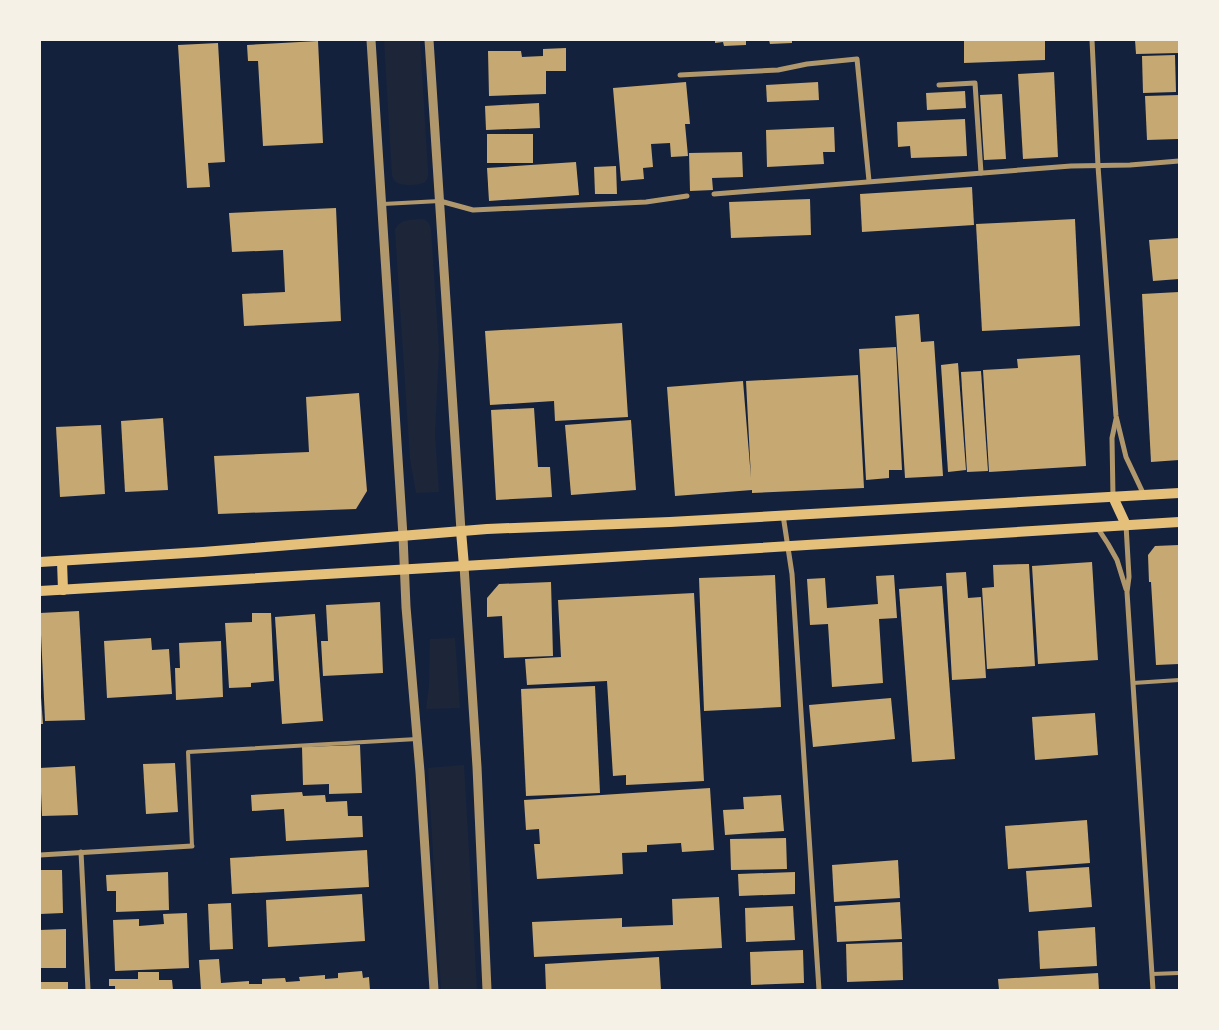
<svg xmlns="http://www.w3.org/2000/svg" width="1219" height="1030" viewBox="0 0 1219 1030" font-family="'Titillium Web',sans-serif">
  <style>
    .green { fill: #1d2539 }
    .building { fill: #c6a872 }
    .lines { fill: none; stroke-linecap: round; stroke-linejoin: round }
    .service { stroke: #b1986c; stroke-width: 4 }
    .minor { stroke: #b1986c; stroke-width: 5 }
    .tertiary { stroke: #b1986c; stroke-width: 9 }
    .secondary { stroke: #e5c07b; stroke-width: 10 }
  </style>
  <rect width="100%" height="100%" fill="#14213d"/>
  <!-- green -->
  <g class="green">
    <path d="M384 40H420L428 171C428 175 428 179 425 182 420 186 400 186 396 182 393 180 393 178 392 175Z"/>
    <path d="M424 219 429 223 431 229 439 350 435 434 439 492 416 493 410 459 395 230C400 218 413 220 424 219Z"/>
    <path d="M455 638 460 708 426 709 429 686 430 639Z"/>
    <path d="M464 765 477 990H441L428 768Z"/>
  </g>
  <!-- building -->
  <g class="building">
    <path d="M715 40H746V45L724 46 723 42 715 43Z"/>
    <path d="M769 40H792V43L770 44Z"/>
    <path d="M964 40H1045V60L964 63Z"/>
    <path d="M1135 40H1179V53L1136 54Z"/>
    <path d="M318 41 323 143 263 146 258 61H248L247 45Z"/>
    <path d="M218 43 225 162 208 163 210 187 187 188 178 45Z"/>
    <path d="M566 48V71H546V94L489 96 488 51H521L522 57 543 56V49Z"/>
    <path d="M1175 55 1176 92 1143 93 1142 56Z"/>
    <path d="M1054 72 1058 157 1023 159 1018 74Z"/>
    <path d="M686 82 690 124H685L688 156 671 157 670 143 651 144 653 167 643 168 644 179 621 181 613 88Z"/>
    <path d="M818 82 819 100 767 102 766 85Z"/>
    <path d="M965 91 966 108 927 110 926 93Z"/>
    <path d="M1002 94 1006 159 984 160 980 95Z"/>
    <path d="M1179 95 1178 139 1147 140 1145 96Z"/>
    <path d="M539 103 540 128 486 130 485 106Z"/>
    <path d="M965 119 967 156 911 158 910 146 898 147 897 122Z"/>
    <path d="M834 127 835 152H823L824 164 767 167 766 130Z"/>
    <rect x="487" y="134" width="46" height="29"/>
    <path d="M742 152 743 177 712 178 713 190 690 191 689 153Z"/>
    <path d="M576 162 579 195 489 201 487 168Z"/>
    <path d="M616 166 617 194H595L594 167Z"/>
    <path d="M972 187 974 225 862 232 860 194Z"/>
    <path d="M810 199 811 235 731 238 729 202Z"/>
    <path d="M336 208 341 321 244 326 242 294 285 292 283 250 232 252 229 213Z"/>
    <path d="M1075 219 1080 326 982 331 976 224Z"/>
    <path d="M1179 238V279L1153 281 1149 240Z"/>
    <path d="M1179 292V460L1151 462 1142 294Z"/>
    <path d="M919 314 921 342 934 341 943 476 905 478 895 316Z"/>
    <path d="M622 323 628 417 555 421 554 401 490 405 485 331Z"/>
    <path d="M896 347 902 470H889V478L866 480 859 349Z"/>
    <path d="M1080 355 1086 466 989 472 983 370 1018 368 1017 359Z"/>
    <path d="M958 363 966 470 948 472 941 365Z"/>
    <path d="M981 371 988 471 967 472 961 372Z"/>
    <path d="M858 375 864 488 752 493V490L675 496 667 387 743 381 751 478 746 381Z"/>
    <path d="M359 393 367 491 356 509 218 514 214 456 309 452 306 397Z"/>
    <path d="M534 408 538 467H550L552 497 496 500 491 410Z"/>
    <path d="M163 418 168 490 125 492 121 421Z"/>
    <path d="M631 420 636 490 571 495 565 425Z"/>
    <path d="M101 425 105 494 60 497 56 427Z"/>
    <path d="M1179 545V664L1156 665 1151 582H1149L1148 555 1155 546Z"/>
    <path d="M1092 562 1098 660 1038 664 1032 566Z"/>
    <path d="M1029 564 1035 666 987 669 982 588 994 587 993 565Z"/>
    <path d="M966 572 968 598 981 597 986 678 952 680 946 573Z"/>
    <path d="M775 575 781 707 704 711 699 578Z"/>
    <path d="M894 575 897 618 879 619 883 683 832 687 828 624 810 625 807 579 825 578 827 608 878 604 876 576Z"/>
    <path d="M551 582 553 656 504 658 502 616 487 617V598L499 584Z"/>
    <path d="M942 586 955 759 912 762 899 589Z"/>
    <path d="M694 593 704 781 626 785V775L613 776 607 681 527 685 525 659 561 657 558 600Z"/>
    <path d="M380 602 383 673 323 676 321 641H328L326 605Z"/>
    <path d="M79 611 85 720 45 721 40 613Z"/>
    <path d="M252 613H271L274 681 251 683V687L229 688 225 623 252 622Z"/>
    <path d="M315 614 323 721 282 724 275 617Z"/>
    <path d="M151 638 152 650 169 649 172 694 107 698 104 641Z"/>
    <path d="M221 641 223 697 176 700 175 668H180L179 643Z"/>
    <path d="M595 686 600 793 526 796 521 689Z"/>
    <path d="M40 697H41L43 724H40Z"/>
    <path d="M891 698 895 739 813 747 809 705Z"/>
    <path d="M1095 713 1098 755 1035 760 1032 717Z"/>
    <path d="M360 745 362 793 329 794V784L303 785 302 747Z"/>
    <path d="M175 763 178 812 146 814 143 764Z"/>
    <path d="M75 766 78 815 42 816 40 768Z"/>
    <path d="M710 788 714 850 682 852 681 843 647 845V852L622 853 623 874 537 879 534 844H540L539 829 526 830 524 800Z"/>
    <path d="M302 792 303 796 325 795 326 802 347 801 348 816H362L363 837 286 841 284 809 252 811 251 795Z"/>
    <path d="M781 795 784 831 725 835 723 810 744 809 743 797Z"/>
    <path d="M1087 820 1090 863 1008 869 1005 826Z"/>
    <path d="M786 838 787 869 731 870 730 839Z"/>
    <path d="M367 850 369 887 232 894 230 858Z"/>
    <path d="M898 860 900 898 834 902 832 865Z"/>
    <path d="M1089 867 1092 907 1029 912 1026 871Z"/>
    <path d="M40 870H62L63 913 40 914Z"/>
    <path d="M168 872 169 910 116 912V891H107L106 875Z"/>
    <path d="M795 872V894L739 896 738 874Z"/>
    <path d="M362 894 365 941 268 947 266 900Z"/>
    <path d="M719 897 722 948 534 957 532 922 622 918V927L673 925 672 899Z"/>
    <path d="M900 902 902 939 837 942 835 906Z"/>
    <path d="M231 903 233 949 210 950 208 904Z"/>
    <path d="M793 906 795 940 746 942 745 908Z"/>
    <path d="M187 913 189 968 115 971 113 920 139 919V926L164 924 163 914Z"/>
    <path d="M1095 927 1097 966 1040 969 1038 931Z"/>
    <path d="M66 929V968H40V930Z"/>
    <path d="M902 942 903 980 847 982 846 944Z"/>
    <path d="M803 950 804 983 751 985 750 952Z"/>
    <path d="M659 957 661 990H546L545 964Z"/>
    <path d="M219 959 221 983 249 981V984H262V979L285 978 286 982 300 981 299 977 325 975V979L338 978V973L362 971 363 978 369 977 370 990H201L199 960Z"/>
    <path d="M138 972H159V980H172L173 990H115V986H109V979H138Z"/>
    <path d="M1098 973 1099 990H999L998 979Z"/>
    <rect x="40" y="982" width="28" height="8"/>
  </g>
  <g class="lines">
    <!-- service -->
    <g class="service">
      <path d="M383 204 440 201"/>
      <path d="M1133 683 1179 680"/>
      <path d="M192 846 188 752 417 739"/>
      <path d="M1152 974 1179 973"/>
    </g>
    <!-- minor -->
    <g class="minor">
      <path d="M1092 40 1098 166 1116 416 1126 457 1144 495"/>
      <path d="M680 75 778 70 807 64 857 59 869 181"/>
      <path d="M939 85 975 83 981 173"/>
      <path d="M714 194 1071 166 1130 165 1179 161"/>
      <path d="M440 201 473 210 646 202 687 196"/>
      <path d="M1113 497 1112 438 1116 419"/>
      <path d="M783 515 792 574 819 990"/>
      <path d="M1126 525 1129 577 1127 592 1153 990"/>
      <path d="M1097 527 1108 544 1117 560 1126 589"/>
      <path d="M81 852 88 990"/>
      <path d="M40 855 192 846"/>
    </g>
    <!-- tertiary -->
    <g class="tertiary">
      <path d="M371 40 403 536 406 607 420 772 434 990"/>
      <path d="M429 40 461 531"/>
      <path d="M464 566 477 767 487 990"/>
    </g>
    <!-- secondary -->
    <g class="secondary">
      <path d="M1113 497 1126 525"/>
      <path d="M461 531 464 566"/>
      <path d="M62 561 63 590"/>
      <path d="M40 562 203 552 487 529 670 522 1179 493"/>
      <path d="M40 591C420 569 799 546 1179 522"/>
    </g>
  </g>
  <!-- border -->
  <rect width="1219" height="1030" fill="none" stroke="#f6f1e7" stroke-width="82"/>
</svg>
